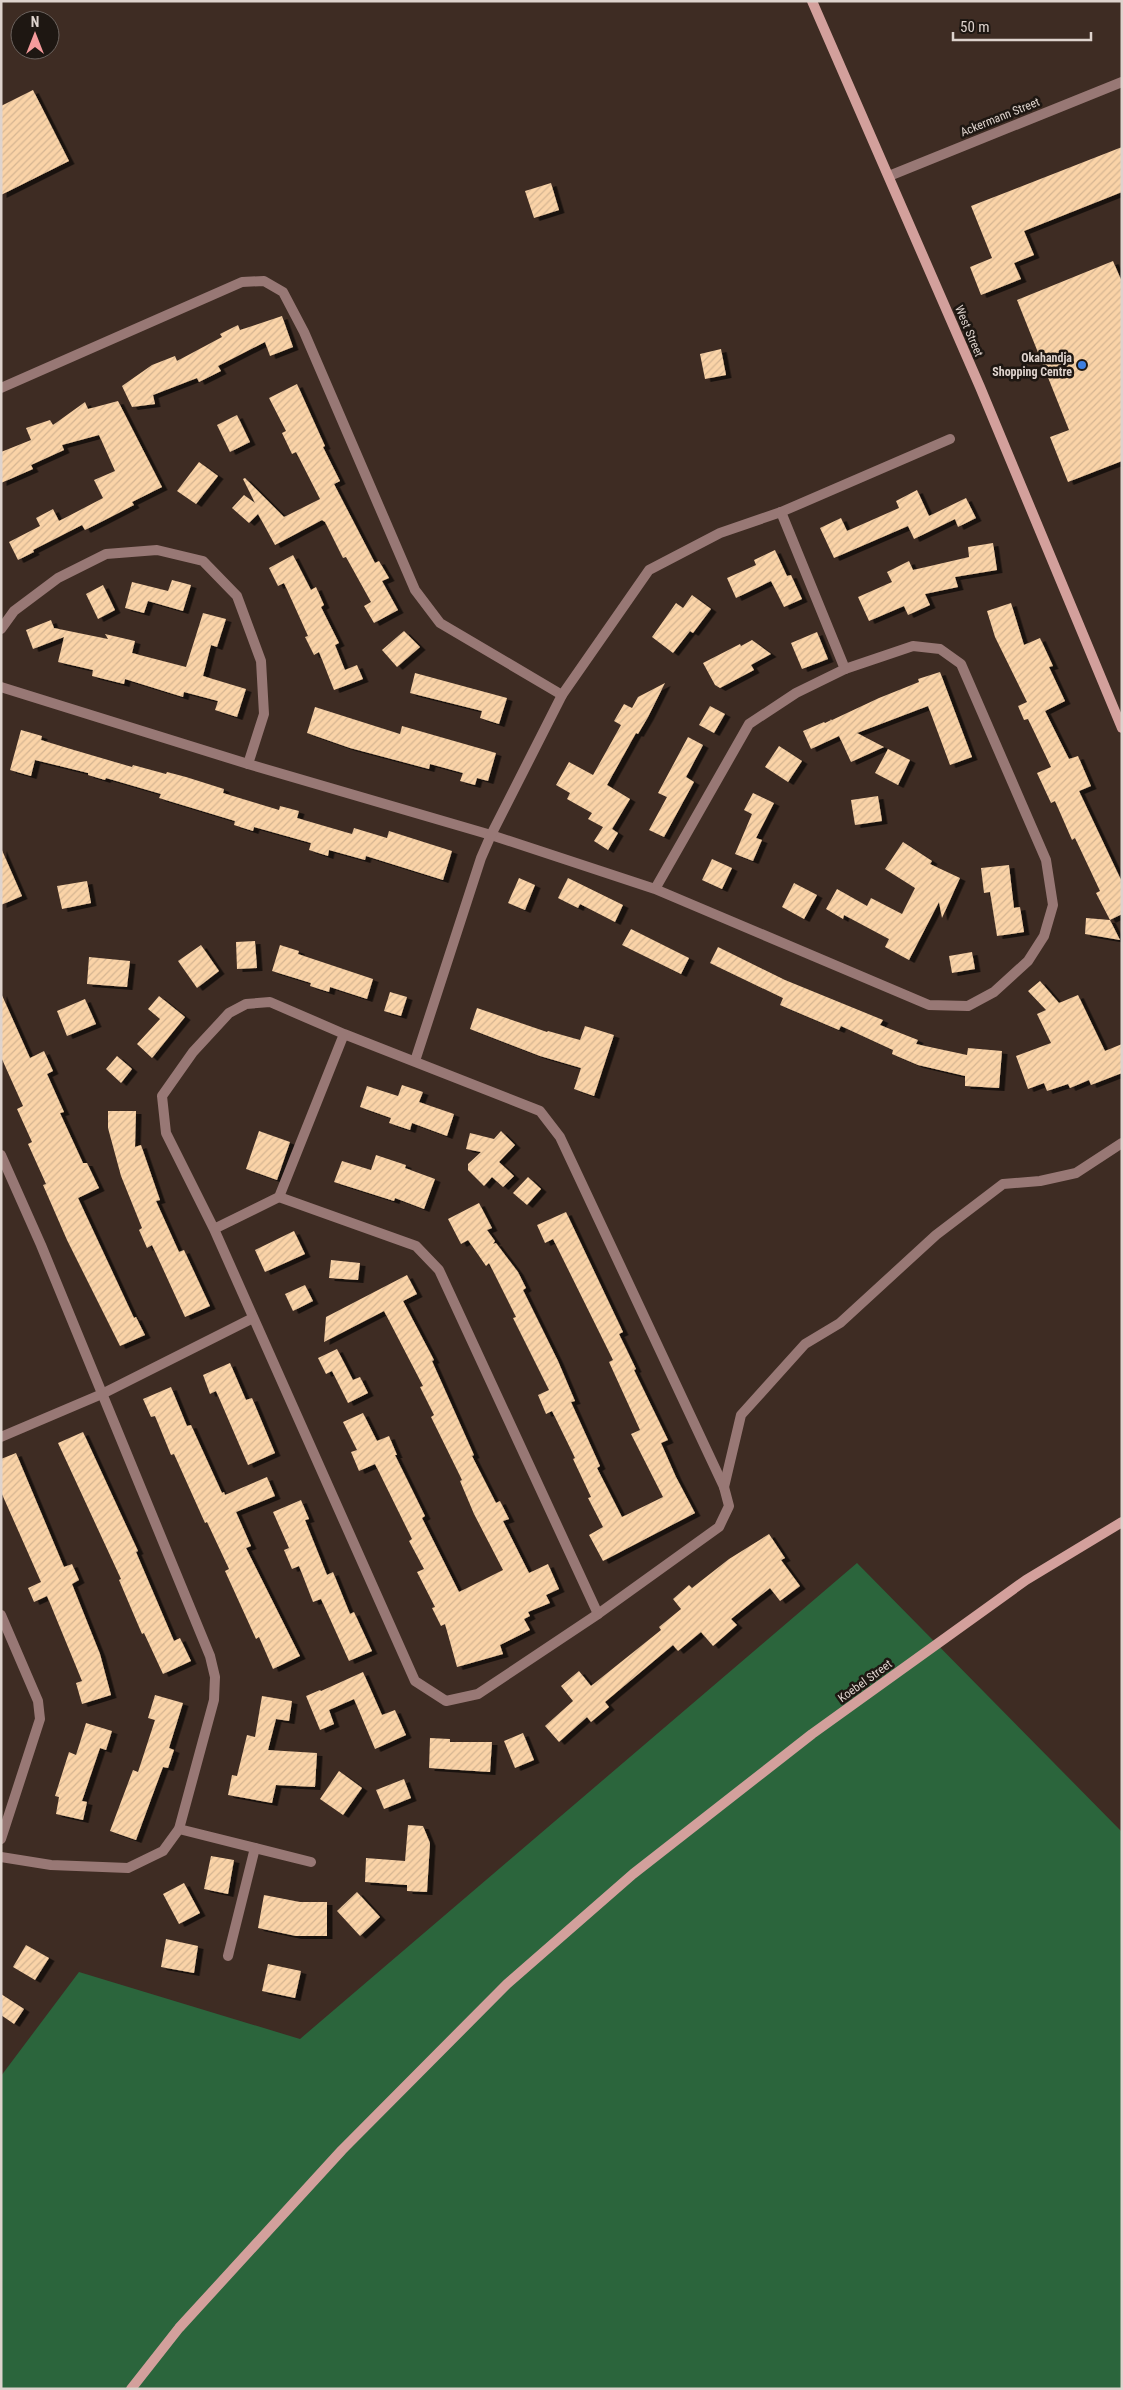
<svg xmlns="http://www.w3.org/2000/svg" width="1123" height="2390" viewBox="0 0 1123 2390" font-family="'Roboto Condensed',sans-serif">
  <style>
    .grass { fill: #2b653c }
    .building { fill: url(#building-hatch); filter: url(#shadow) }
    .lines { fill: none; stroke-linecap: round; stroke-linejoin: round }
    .lane { stroke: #987875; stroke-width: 10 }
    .street { stroke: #987875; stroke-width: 10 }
    .secondary { stroke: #d3a09c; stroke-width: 10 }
    .shop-dot { fill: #3f7fe0; stroke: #1e1712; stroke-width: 2 }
    .labels { text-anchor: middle; stroke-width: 5; stroke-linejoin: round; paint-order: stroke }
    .street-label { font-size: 12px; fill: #ded3cd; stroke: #1e1712 }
    .poi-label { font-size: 12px; font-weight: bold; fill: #ded3cd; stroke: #1e1712; text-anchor: end }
  </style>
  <defs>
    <pattern id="building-hatch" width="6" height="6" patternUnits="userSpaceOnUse" patternTransform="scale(1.25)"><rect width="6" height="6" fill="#fad3a7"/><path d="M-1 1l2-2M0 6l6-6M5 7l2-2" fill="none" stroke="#d5b592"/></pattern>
    <filter id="shadow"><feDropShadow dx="5.5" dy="3" stdDeviation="0" flood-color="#0009"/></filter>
  </defs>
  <rect width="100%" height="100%" fill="#3e2c23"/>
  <!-- grass -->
  <path class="grass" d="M857 1563 1122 1832V2389H1V2076L79 1972 300 2039Z"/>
  <!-- building -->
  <g class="building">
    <path d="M33 90 69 161 1 195V106Z"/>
    <path d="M1122 147V192L1024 231 1034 255 1014 263 1021 279 981 295 970 267 992 258 971 206Z"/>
    <path d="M551 183 559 210 534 218 525 191Z"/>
    <path d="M1113 261 1122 282V461L1068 482 1050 437 1069 430 1017 300Z"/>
    <path d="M282 316 293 347 270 356 265 342 218 366 221 371 199 382 197 378 153 395 155 404 132 407 122 386 152 365 175 356 177 361 222 337 220 334 238 325 240 330Z"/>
    <path d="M721 349 726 375 705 379 700 354Z"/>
    <path d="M297 384 325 446 323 447 340 481 334 484 375 563 379 561 389 578 382 581 398 610 374 623 364 606 371 602 346 557 343 558 325 522 322 520 275 545 258 514 249 523 232 508 244 495 255 503 243 479 245 478 284 517 320 499 296 452 292 454 282 433 286 431 269 398Z"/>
    <path d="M118 401 162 487 132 502 134 505 101 522 85 530 82 525 33 550 34 552 18 560 9 542 40 526 36 518 53 509 59 521 103 498 94 480 115 471 99 435 62 445 64 450 31 465 33 469 1 483V452L31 440 26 428 50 420 53 425 85 402 88 409Z"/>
    <path d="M237 415 250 442 230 452 217 425Z"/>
    <path d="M199 462 218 476 196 504 177 491Z"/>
    <path d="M917 490 929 516 966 498 976 518 958 527 955 519 914 539 908 526 834 558 820 528 841 518 847 531 899 508 896 501Z"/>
    <path d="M993 543 997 570 955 577 958 587 925 594 930 605 908 615 904 606 869 621 858 597 892 582 887 572 909 561 913 570 969 557 968 547Z"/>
    <path d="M775 550 787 576 791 575 802 599 784 607 771 581 736 598 727 578 756 565 754 560Z"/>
    <path d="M293 555 311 590 316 587 324 605 321 607 339 643 335 645 345 670 357 665 363 679 334 690 319 652 314 655 305 637 308 636 284 583 278 586 269 568Z"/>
    <path d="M172 580 191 585 183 611 148 601 144 613 125 608 132 582 168 591Z"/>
    <path d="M103 585 115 610 98 619 86 594Z"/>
    <path d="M692 595 711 609 693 633 690 631 673 653 652 637 676 603 683 608Z"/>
    <path d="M1011 603 1024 645 1040 638 1053 666 1049 667 1065 701 1045 711 1069 759 1078 756 1091 786 1079 791 1122 882V914L1110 920 1096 893 1100 891 1075 838 1072 840 1055 801 1051 803 1037 773 1051 767 1028 719 1024 720 1018 706 1027 702 995 637 987 611Z"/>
    <path d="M203 613 226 619 217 647 211 645 203 676 246 689 237 717 215 710 218 701 184 692 183 697 125 679 124 684 92 676 93 670 58 662 64 637 33 649 26 630 51 620 54 628 108 639 105 634 135 641 132 653 186 667Z"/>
    <path d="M404 631 420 647 397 667 382 650Z"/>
    <path d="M817 632 828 659 802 669 791 643Z"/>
    <path d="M752 640 771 654 751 665 754 670 720 688 715 685 703 663 740 644 741 646Z"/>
    <path d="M940 672 972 757 950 765 928 706 857 733 884 747 851 762 839 736 811 749 803 731 824 722 825 723 831 720 830 719 832 720 879 698 919 682 918 679Z"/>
    <path d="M415 673 507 698 499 724 480 718 482 711 410 693Z"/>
    <path d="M665 683 648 717 638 734 636 733 607 785 630 799 612 829 618 833 608 850 594 841 603 827 588 819 592 813 567 799 570 793 556 785 569 762 593 775 621 725 614 721 624 704 632 708 638 697Z"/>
    <path d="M710 706 725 714 714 733 699 725Z"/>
    <path d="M315 707 400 734 402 726 496 753 488 781 477 778 475 785 460 781 463 773 430 764 429 769 350 748 307 733Z"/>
    <path d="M21 730 42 736 41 740 74 750 132 767 133 765 166 774 167 772 186 777 224 789 223 793 279 810 280 806 299 811 297 818 352 834 354 828 387 838 389 831 452 851 443 880 366 856 365 860 329 850 328 856 309 850 311 843 254 827 253 831 234 825 235 821 159 798 161 794 106 778 105 780 88 775V773L35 760 31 776 10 770Z"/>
    <path d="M688 737 703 745 686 777 694 782 664 837 649 830 667 797 658 793Z"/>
    <path d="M779 746 802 761 788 782 765 767Z"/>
    <path d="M888 749 910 760 898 785 875 773Z"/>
    <path d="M753 793 774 803 756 838 762 840 753 861 735 854 752 814 744 810Z"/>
    <path d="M878 796 882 821 855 825 851 800Z"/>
    <path d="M903 842 932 861 930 864 960 878 942 918 939 902 909 960 885 947 889 939 844 915 843 919 826 909 837 889 867 906 871 898 902 914 915 888 885 869Z"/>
    <path d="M1 848 22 896 1 905Z"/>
    <path d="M712 859 732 868 722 889 702 880Z"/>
    <path d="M1009 865 1014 908 1020 907 1024 932 997 936 990 892 984 893 981 868Z"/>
    <path d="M519 878 535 885 525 910 508 903Z"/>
    <path d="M568 878 623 905 615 922 580 904 578 908 558 898Z"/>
    <path d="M87 881 91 903 62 909 57 886Z"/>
    <path d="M794 883 817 895 804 919 782 907Z"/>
    <path d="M1086 918 1110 920 1120 940 1085 934Z"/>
    <path d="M631 929 689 958 681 974 622 945Z"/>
    <path d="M255 941 257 968 237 969 236 942Z"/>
    <path d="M201 945 219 971 197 988 178 961Z"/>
    <path d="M280 945 299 951 298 954 373 979 367 999 330 987 329 992 310 986 311 983 272 971Z"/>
    <path d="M718 947 785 980 883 1020 880 1025 918 1040 916 1044 967 1055 968 1048 1002 1051 999 1088 965 1086V1076L918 1065 892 1054 893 1050 841 1026 839 1030 780 1005 783 998 710 963Z"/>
    <path d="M972 952 975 969 952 973 949 956Z"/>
    <path d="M89 957 130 961 127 987 87 984Z"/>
    <path d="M1040 981 1059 1003 1078 995 1105 1051 1122 1044V1073L1091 1085 1089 1080 1070 1088 1068 1084 1047 1091 1044 1083 1028 1089 1016 1056 1051 1043 1037 1014 1046 1010 1028 991Z"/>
    <path d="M390 992 407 997 401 1016 384 1011Z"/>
    <path d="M1 993 30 1058 44 1051 53 1071 47 1074 64 1112 60 1113 83 1163H87L99 1188 78 1198 134 1318 136 1317 145 1335 120 1346 67 1240 43 1185 46 1184 28 1144 32 1142 17 1109 23 1106 1 1057Z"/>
    <path d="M159 996 185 1017 152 1058 137 1044 160 1019 148 1009Z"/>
    <path d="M85 999 96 1024 67 1036 57 1011Z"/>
    <path d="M477 1008 547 1032 548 1031 580 1040 585 1026 614 1035 594 1096 574 1089 581 1068 540 1056 470 1029Z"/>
    <path d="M117 1056 132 1069 121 1083 106 1069Z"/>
    <path d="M402 1085 423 1092 419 1102 454 1114 447 1136 412 1123 410 1130 389 1123 391 1118 360 1107 367 1086 398 1096Z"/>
    <path d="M108 1111H136L135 1147 141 1145 160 1200 156 1201 179 1252 184 1250 210 1306 185 1317 152 1245 147 1248 139 1230 142 1228 121 1176 108 1128Z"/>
    <path d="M259 1131 290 1142 277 1180 246 1169Z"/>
    <path d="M501 1131 515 1145 499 1162 514 1176 503 1187 492 1177 484 1186 468 1170V1164L481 1152 466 1149 470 1133 494 1139Z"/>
    <path d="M376 1155 406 1165 405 1168 435 1179 424 1209 395 1198 394 1201 334 1182 342 1161 371 1170Z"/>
    <path d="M528 1177 541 1189 527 1205 513 1193Z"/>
    <path d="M479 1203 492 1228 487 1230 495 1241 493 1244 496 1243 518 1272 526 1288 523 1290 558 1361 575 1401 571 1402 600 1466 597 1468 622 1517 663 1497 631 1434 640 1430 609 1362 613 1360 553 1239 545 1243 537 1225 566 1212 623 1332 619 1334 636 1369 634 1370 668 1440 661 1443 676 1477 695 1513 603 1561 589 1535 603 1527 588 1498 591 1497 573 1459 575 1458 552 1411 546 1414 538 1395 549 1390 513 1318 516 1317 489 1263 486 1266 468 1240 461 1244 448 1219Z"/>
    <path d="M294 1231 305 1254 265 1272 255 1250Z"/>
    <path d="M331 1260 360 1263 358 1280 329 1278Z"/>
    <path d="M407 1275 417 1294 403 1301 434 1360 432 1361 474 1455 472 1456 496 1503 500 1501 509 1519 503 1521 529 1573 548 1564 559 1589 546 1595 550 1603 528 1612 530 1616 524 1619 530 1630 500 1645 503 1654 457 1667 445 1624 441 1626 432 1608 435 1607 417 1572 424 1569 409 1541 412 1539 375 1464 359 1471 351 1452 357 1450 343 1422 363 1413 377 1441 389 1436 397 1455H395L425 1516 422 1518 459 1592 503 1570 474 1514 460 1481 462 1480 431 1417 434 1415 420 1387 423 1386 384 1311 324 1342 326 1317Z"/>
    <path d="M305 1285 313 1301 293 1311 285 1294Z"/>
    <path d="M337 1349 353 1380 360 1377 368 1393 348 1403 332 1371 326 1374 318 1358Z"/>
    <path d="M230 1363 246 1400 252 1398 275 1453 248 1465 216 1391 210 1394 203 1375Z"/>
    <path d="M171 1387 187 1426 191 1425 222 1493 224 1492 225 1495 267 1477 275 1496 236 1512 251 1546 246 1548 300 1656 273 1669 259 1637 256 1639 225 1571 229 1569 207 1522 205 1523 174 1454 171 1455 155 1416 151 1417 143 1399Z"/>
    <path d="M83 1432 138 1551 136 1552 174 1641 180 1638 191 1661 163 1674 144 1633 142 1634 119 1580 121 1579 58 1443Z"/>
    <path d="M16 1453 64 1567 72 1564 79 1580 72 1584 100 1654 111 1695 82 1704 76 1683 82 1681 47 1596 34 1602 28 1588 41 1582 1 1492V1459Z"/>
    <path d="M301 1500 309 1519 305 1520 327 1575 333 1572 350 1614 354 1612 372 1651 349 1661 321 1599 313 1602 299 1566 292 1569 284 1550 289 1548 273 1512Z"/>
    <path d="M769 1534 785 1558 781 1560 800 1586 780 1601 770 1588 731 1619 737 1625 713 1646 701 1632 678 1651 673 1645 605 1702 609 1707 591 1722 587 1717 559 1742 545 1726 573 1701 561 1686 579 1671 591 1686 661 1630 659 1627 681 1609 673 1599 689 1585 692 1588 729 1559Z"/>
    <path d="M363 1672 382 1715 395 1710 406 1735 375 1749 354 1699 329 1710 334 1724 320 1730 306 1696 320 1690 321 1691Z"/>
    <path d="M155 1695 183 1703 169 1748 174 1750 168 1768 163 1767 136 1840 110 1831 133 1770 138 1772 155 1720 148 1718Z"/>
    <path d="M262 1696 292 1701 289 1721 276 1719 268 1750 317 1753 315 1787 276 1785 272 1803 228 1795 232 1775 237 1776 247 1735 255 1737Z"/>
    <path d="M86 1723 112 1731 106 1750 100 1748 82 1801 87 1802 83 1820 56 1814 59 1797 55 1796 69 1752 76 1755Z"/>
    <path d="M523 1733 534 1760 515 1768 504 1741Z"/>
    <path d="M430 1738 450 1739V1742H492L490 1772 429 1768Z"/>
    <path d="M339 1771 362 1788 343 1815 320 1799Z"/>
    <path d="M404 1779 411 1798 384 1809 376 1790Z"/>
    <path d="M408 1825 423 1826 430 1843 427 1892 407 1891V1885L365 1882 366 1858 405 1861Z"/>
    <path d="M211 1856 234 1860 228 1894 204 1889Z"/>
    <path d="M184 1883 200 1913 179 1924 163 1894Z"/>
    <path d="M357 1892 380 1917 360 1936 337 1911Z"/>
    <path d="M264 1895 300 1902H327V1936H296L258 1928Z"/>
    <path d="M166 1939 198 1946 194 1973 161 1967Z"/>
    <path d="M26 1945 49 1958 35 1980 13 1967Z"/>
    <path d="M268 1964 301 1971 295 1998 262 1991Z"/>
    <path d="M1 1994 24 2009 14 2024 1 2015Z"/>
  </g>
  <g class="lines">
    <!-- lane -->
    <g class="lane">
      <path d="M179 1829 311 1862"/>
      <path d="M228 1956 255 1848"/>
    </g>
    <!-- street -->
    <g class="street">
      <path d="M889 176 1122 82"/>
      <path d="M1 388 242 282 264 281 283 292 304 332 415 590 440 623 562 695"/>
      <path d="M781 512 845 669"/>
      <path d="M1 629 14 611 58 578 106 554 157 550 203 561 237 596 261 661 264 714 248 764"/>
      <path d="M1 687 248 764 491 835 655 889 929 1005 968 1006 994 992 1028 961 1044 936 1053 905 1046 860 961 664 940 649 913 646 845 669 796 693 749 724 655 889"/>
      <path d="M415 1061 481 858 491 835 562 695 649 570 720 533 781 512 950 439"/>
      <path d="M1 1155 41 1245 210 1656 215 1677 214 1700 179 1829 163 1851 128 1868 51 1865 1 1857"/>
      <path d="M279 1197 416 1246 439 1270 598 1614"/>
      <path d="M214 1229 166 1133 162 1096 193 1052 229 1013 246 1004 270 1002 344 1034 540 1111 560 1137 724 1487 729 1506 719 1527 598 1614 478 1694 446 1701 415 1681 214 1229 279 1197 344 1034"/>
      <path d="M1 1437 102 1394 253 1318"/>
      <path d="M724 1487 741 1415 805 1344 840 1323 936 1235 1003 1184 1040 1181 1076 1173 1122 1143"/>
      <path d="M1 1615 38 1701 40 1719 1 1839"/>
    </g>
    <!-- secondary -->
    <g class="secondary">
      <path d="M812 1 980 387 1122 728"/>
      <path d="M131 2389 179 2328 342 2150 507 1984 633 1874 812 1734 1026 1580 1122 1522"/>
    </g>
  </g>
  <!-- markers -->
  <circle class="shop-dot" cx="1082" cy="365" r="5"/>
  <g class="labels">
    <!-- street labels -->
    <g class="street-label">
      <text transform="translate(1000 117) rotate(-22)" y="4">Ackermann Street</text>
      <text transform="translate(969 331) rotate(67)" y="4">West Street</text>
      <text transform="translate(865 1681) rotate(-36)" y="4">Koebel Street</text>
    </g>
    <!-- poi labels -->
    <g class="poi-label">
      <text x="1072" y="362">Okahandja<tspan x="1072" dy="14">Shopping Centre</tspan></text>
    </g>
  </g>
  <!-- border -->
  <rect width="1123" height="2390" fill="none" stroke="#ded3cd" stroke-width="5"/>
  <!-- north arrow -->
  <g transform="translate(35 35)"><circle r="24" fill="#1e1712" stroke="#6b625d"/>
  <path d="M0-4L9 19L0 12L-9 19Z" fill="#f59b9c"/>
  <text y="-8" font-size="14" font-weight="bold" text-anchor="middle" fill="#ded3cd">N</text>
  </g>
  <!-- scale -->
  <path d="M953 32v8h138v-8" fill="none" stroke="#ded3cd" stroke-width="2.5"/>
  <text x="960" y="32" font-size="15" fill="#ded3cd" stroke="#1e1712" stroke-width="4" paint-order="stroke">50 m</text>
</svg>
